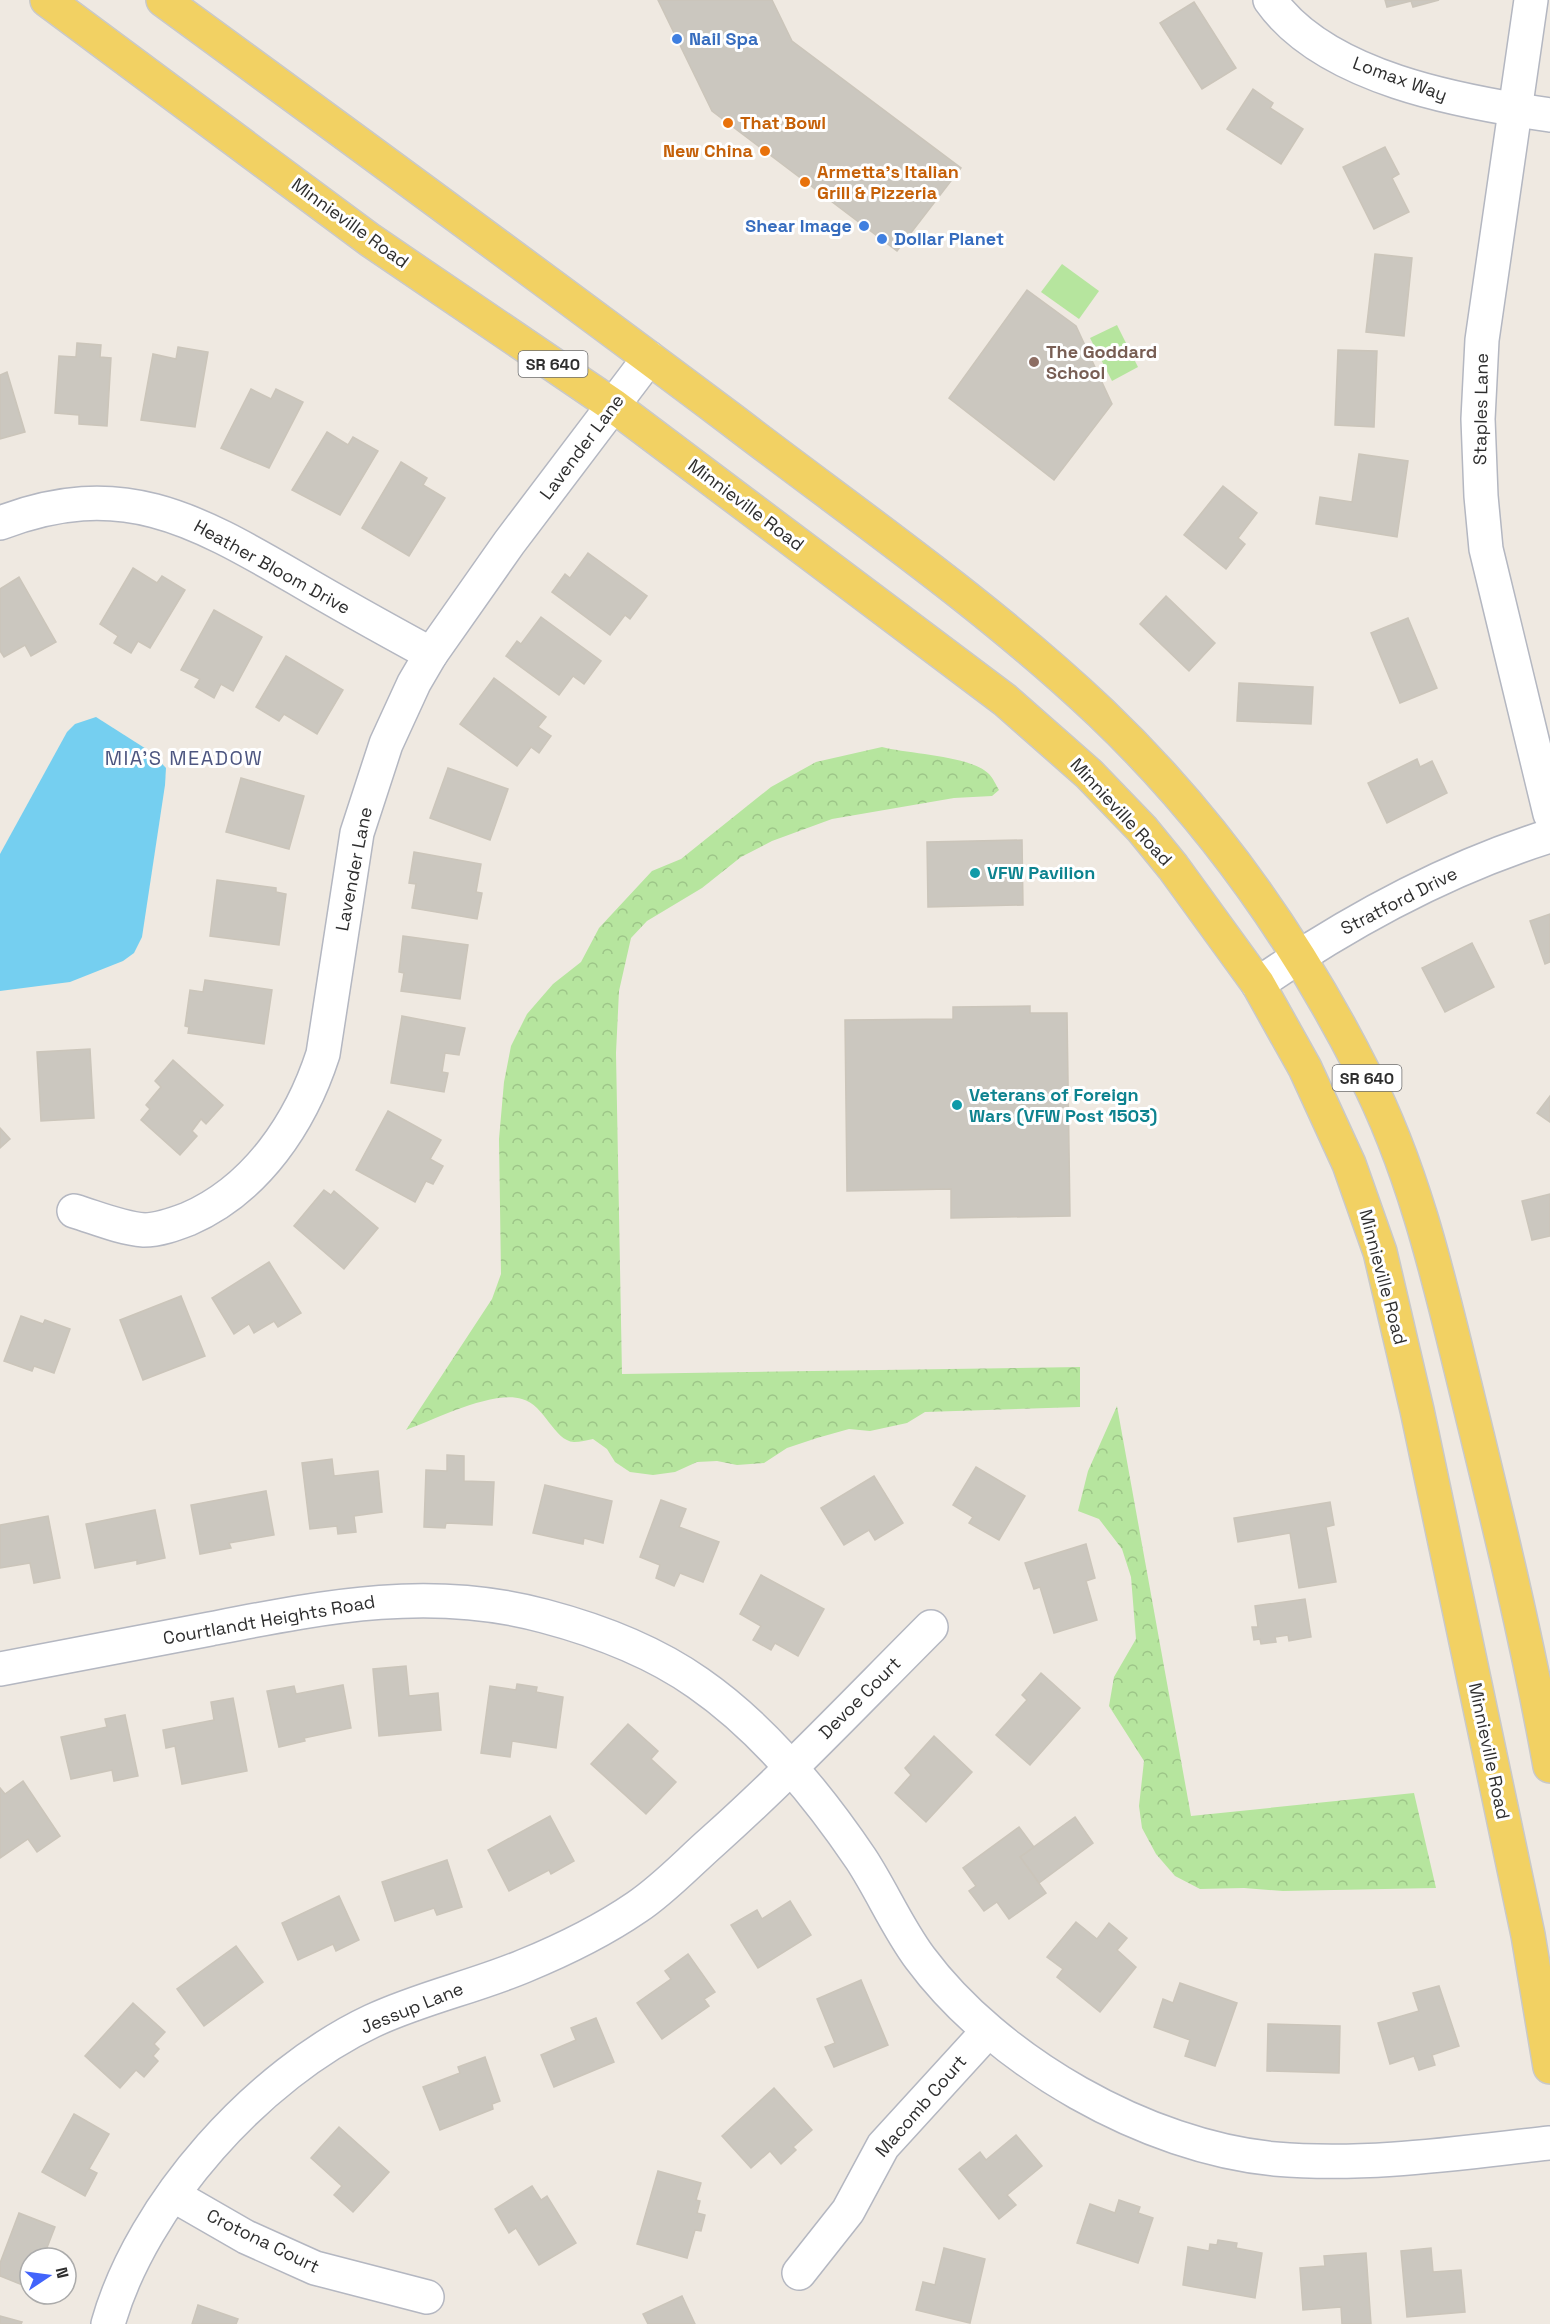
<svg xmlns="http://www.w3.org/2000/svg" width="1550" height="2324" viewBox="0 0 1550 2324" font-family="'Space Grotesk',sans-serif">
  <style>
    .forest { fill: url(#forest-crowns) }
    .park { fill: #b6e59e }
    .water { fill: #75cff0 }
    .building { fill: #cbc7bf; stroke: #cbc5ba; stroke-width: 1.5 }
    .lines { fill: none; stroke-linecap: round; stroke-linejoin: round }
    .minor-casing { stroke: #b4b7c1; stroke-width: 36 }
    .major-casing { stroke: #c9c9c9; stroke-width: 36 }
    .minor { stroke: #fff; stroke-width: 33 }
    .major { stroke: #f2d163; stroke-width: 33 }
    .shop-dot { fill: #3f7fe0; stroke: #fff; stroke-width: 2 }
    .food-dot { fill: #e8710a; stroke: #fff; stroke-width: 2 }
    .education-dot { fill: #8d6e63; stroke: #fff; stroke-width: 2 }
    .culture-dot { fill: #0f9aa8; stroke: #fff; stroke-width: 2 }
    .labels { text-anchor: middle; stroke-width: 6; stroke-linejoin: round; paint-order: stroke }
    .shield { fill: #fff; stroke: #6d6d6d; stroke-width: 1.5 }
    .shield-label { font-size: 16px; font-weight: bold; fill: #2e2e2e }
    .shop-label { font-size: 18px; font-weight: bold; fill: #366cbe; stroke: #fff; text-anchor: start }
    .street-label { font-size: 18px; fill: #2e2e2e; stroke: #fff }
    .food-label { font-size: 18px; font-weight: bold; fill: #c56008; stroke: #fff; text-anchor: start }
    .education-label { font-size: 18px; font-weight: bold; fill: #785e54; stroke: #fff; text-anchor: start }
    .culture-label { font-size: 18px; font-weight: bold; fill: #0d838f; stroke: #fff; text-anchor: start }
    .neighbourhood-label { font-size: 20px; letter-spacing: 1.5px; fill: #4d5680; stroke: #fff }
  </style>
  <defs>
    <pattern id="forest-crowns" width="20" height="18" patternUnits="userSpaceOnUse" patternTransform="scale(1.5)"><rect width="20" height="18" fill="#b6e59e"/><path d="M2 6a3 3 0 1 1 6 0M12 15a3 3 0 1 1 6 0" fill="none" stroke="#9dc588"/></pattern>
  </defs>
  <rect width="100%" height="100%" fill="#efe9e1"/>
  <!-- forest -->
  <g class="forest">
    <path d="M882 747C909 754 972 756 989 774 993 778 996 785 999 790L992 796 954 798 832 819 772 841 741 857 702 888 647 921 631 938 619 991 616 1053 622 1374 1080 1367V1407L925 1412 907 1423 870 1431 849 1429 817 1438 787 1448 764 1463 737 1465 717 1461 697 1462 675 1472 653 1475 630 1472 615 1462 607 1449 593 1439C587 1440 580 1442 574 1442 554 1441 545 1405 522 1399 492 1390 434 1420 406 1430L492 1299 501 1274 499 1139 504 1082 511 1046 527 1014 553 984 581 962 599 928 652 871 681 859 771 787 816 762Z"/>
    <path d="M1117 1406 1191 1816 1414 1793 1436 1888 1283 1891 1244 1888 1200 1889 1175 1876 1156 1854 1142 1828 1139 1806 1144 1761 1109 1706 1114 1677 1136 1639 1131 1577 1122 1549 1099 1519 1078 1511 1088 1471Z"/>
  </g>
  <!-- park -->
  <g class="park">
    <path d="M1062 264 1099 291 1079 319 1041 292Z"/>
    <path d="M1117 325 1138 367 1112 381 1090 338Z"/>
  </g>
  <!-- water -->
  <path class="water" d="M96 717 151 752 166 768 165 785 142 937 134 953 123 961 70 982 0 991V854L67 732 75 724Z"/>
  <!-- building -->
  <g class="building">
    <path d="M658 0H772L792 41 961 168 897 251 712 111Z"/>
    <path d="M1385 0H1439L1413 7 1411 1 1387 7Z"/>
    <path d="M1194 2 1236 68 1202 89 1160 23Z"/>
    <path d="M1253 89 1273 103 1270 108 1303 129 1281 164 1227 129Z"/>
    <path d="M1385 147 1399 174 1392 178 1409 212 1374 229 1343 167Z"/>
    <path d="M1375 254 1412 258 1404 336 1366 332Z"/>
    <path d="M1027 290 1076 326 1112 404 1054 480 949 398Z"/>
    <path d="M77 343 101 345 100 357 111 358 107 426 79 424V415L55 413 59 356 76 357Z"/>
    <path d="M178 347 208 352 195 427 141 420 153 354 176 359Z"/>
    <path d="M1338 350 1377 351 1374 427 1335 425Z"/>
    <path d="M7 372 25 432 0 439V375Z"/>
    <path d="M251 389 271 399 276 389 303 402 269 468 221 448Z"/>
    <path d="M327 432 348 445 353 437 378 451 340 515 292 490Z"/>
    <path d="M1359 454 1408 461 1397 537 1316 524 1320 497 1352 502Z"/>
    <path d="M401 462 427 478 423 485 445 498 409 556 362 528Z"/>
    <path d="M1223 486 1257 513 1238 538 1245 544 1226 569 1184 535Z"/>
    <path d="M588 553 647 596 630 619 625 615 610 635 552 592 565 574 570 578Z"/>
    <path d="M133 568 157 583 162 576 185 590 150 648 138 641 131 653 114 643 118 636 100 624Z"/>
    <path d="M19 577 56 642 31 656 25 645 4 657 0 651V589Z"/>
    <path d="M1166 596 1215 643 1189 671 1140 624Z"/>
    <path d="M214 610 262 637 233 691 221 684 214 698 195 687 200 679 181 670Z"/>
    <path d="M541 617 601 661 584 684 573 676 559 695 506 656 517 641 521 644Z"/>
    <path d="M1408 618 1437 688 1400 703 1371 633Z"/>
    <path d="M286 656 343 690 317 734 284 714 279 721 256 707Z"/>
    <path d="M494 678 546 717 538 727 551 736 539 753 531 747 517 766 460 724Z"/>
    <path d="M1239 683 1313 687 1311 724 1237 721Z"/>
    <path d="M1417 759 1420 767 1432 761 1447 793 1387 823 1368 783Z"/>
    <path d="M448 768 508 789 490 840 430 818Z"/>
    <path d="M241 778 304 796 289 849 226 832Z"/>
    <path d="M1022 840 1023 905 928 907 927 842Z"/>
    <path d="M414 852 481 864 476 892 482 893 477 919 412 908 416 884 409 883Z"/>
    <path d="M217 880 276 888V892L286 894 279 945 210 936Z"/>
    <path d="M1550 914V962L1545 964 1530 921Z"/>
    <path d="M403 936 468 945 460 999 401 991 404 973 399 972Z"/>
    <path d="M1472 943 1494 987 1445 1012 1422 968Z"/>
    <path d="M205 980 272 990 264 1044 188 1033 189 1027 185 1026 190 990 203 992Z"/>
    <path d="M1030 1006V1013H1067L1070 1216 951 1218V1189L847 1191 845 1020 953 1019V1007Z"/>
    <path d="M402 1016 465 1028 459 1055 445 1053 442 1072 448 1073 444 1092 391 1083Z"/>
    <path d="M90 1049 94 1118 41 1121 37 1052Z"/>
    <path d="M173 1060 223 1105 206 1124 201 1119 192 1131 197 1136 180 1155 141 1120 150 1109 146 1105 161 1087 155 1081Z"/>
    <path d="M1550 1096V1122L1537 1113Z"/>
    <path d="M388 1111 441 1140 430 1159 443 1166 433 1184 426 1181 415 1202 356 1170Z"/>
    <path d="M0 1128 10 1139 0 1148Z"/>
    <path d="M324 1190 331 1195 334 1191 378 1228 344 1269 294 1226Z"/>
    <path d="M1550 1194V1236L1532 1240 1522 1201Z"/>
    <path d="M269 1262 301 1313 278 1327 274 1321 254 1333 249 1324 234 1334 212 1298Z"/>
    <path d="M181 1296 205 1356 143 1380 120 1320Z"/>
    <path d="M21 1316 43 1324 45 1320 70 1329 54 1373 34 1366 32 1371 4 1361Z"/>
    <path d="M447 1455 464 1456V1481L494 1482 492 1525 446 1523 445 1528 424 1527 426 1470 447 1471Z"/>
    <path d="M332 1459 334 1476 378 1471 382 1512 354 1516 356 1532 338 1534 337 1526 310 1529 302 1463Z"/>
    <path d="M976 1467 1025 1496 999 1540 969 1523 973 1517 953 1505Z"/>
    <path d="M874 1476 903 1523 875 1540 869 1530 844 1545 821 1508Z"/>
    <path d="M545 1485 612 1501 603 1543 584 1538 583 1544 533 1533Z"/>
    <path d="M266 1491 274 1535 229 1543 231 1548 200 1554 191 1505Z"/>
    <path d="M661 1500 686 1509 679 1527 719 1542 703 1582 680 1573 674 1586 656 1578 660 1565 640 1557Z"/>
    <path d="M1330 1502 1334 1525 1326 1527 1336 1582 1299 1588 1290 1533 1238 1542 1234 1518Z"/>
    <path d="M155 1510 165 1558 137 1564V1560L95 1568 86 1524Z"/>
    <path d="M48 1516 60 1578 34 1583 30 1563 0 1568V1525Z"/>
    <path d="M1086 1544 1095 1578 1086 1581 1097 1620 1054 1633 1040 1587 1034 1589 1025 1563Z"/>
    <path d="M761 1575 824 1609 798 1656 775 1643 771 1650 753 1640 761 1626 740 1614Z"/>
    <path d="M1305 1599 1311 1637 1289 1641 1288 1635 1275 1637 1276 1642 1261 1644 1260 1639 1254 1640 1252 1627H1258L1255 1606Z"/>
    <path d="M406 1666 409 1696 438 1693 441 1730 379 1736 373 1669Z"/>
    <path d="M1041 1673 1080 1708 1030 1765 996 1735 1027 1700 1022 1695Z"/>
    <path d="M517 1684 537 1687 536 1692 563 1697 556 1748 512 1741 510 1757 481 1753 490 1686 516 1690Z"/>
    <path d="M343 1685 351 1728 304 1738 305 1741 279 1747 267 1691 294 1686 296 1694Z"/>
    <path d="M233 1698 247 1771 182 1784 175 1746 166 1748 163 1730 214 1720 211 1702Z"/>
    <path d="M125 1715 138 1776 114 1781 112 1770 71 1779 61 1737 107 1727 105 1719Z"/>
    <path d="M628 1724 658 1751 651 1759 676 1782 646 1814 591 1764Z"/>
    <path d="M934 1736 972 1772 926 1822 895 1793 911 1775 905 1768Z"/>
    <path d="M23 1781 60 1836 37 1852 28 1839 0 1858V1788L5 1794Z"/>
    <path d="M550 1816 574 1861 551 1874 549 1870 509 1891 488 1850Z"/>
    <path d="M1075 1817 1093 1843 1039 1883 1020 1857Z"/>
    <path d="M1019 1827 1034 1847 1020 1857 1046 1893 1009 1919 997 1902 984 1911 969 1891 976 1886 963 1868Z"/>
    <path d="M447 1860 462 1907 437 1915 434 1908 395 1921 382 1882Z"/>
    <path d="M339 1896 359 1940 336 1951 333 1944 298 1960 282 1923Z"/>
    <path d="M790 1901 811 1935 758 1968 731 1925 757 1910 762 1919Z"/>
    <path d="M1076 1922 1097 1939 1109 1923 1127 1938 1117 1950 1136 1967 1100 2012 1057 1977 1063 1969 1047 1957Z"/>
    <path d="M236 1946 263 1982 204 2026 177 1989Z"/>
    <path d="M688 1954 715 1992 704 1999 709 2006 662 2039 637 2003 671 1979 665 1971Z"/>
    <path d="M861 1980 888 2045 834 2067 825 2047 835 2043 817 1999Z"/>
    <path d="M1180 1983 1237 2003 1215 2066 1185 2056 1190 2040 1154 2027 1163 1999 1173 2003Z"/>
    <path d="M1439 1986 1459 2046 1432 2055 1435 2065 1419 2070 1414 2056 1390 2064 1378 2023 1419 2011 1413 1993Z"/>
    <path d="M133 2003 165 2032 154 2044 159 2049 153 2056 158 2061 144 2077 136 2070 120 2088 85 2056Z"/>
    <path d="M596 2018 614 2062 554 2087 541 2055 576 2040 571 2028Z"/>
    <path d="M1268 2024 1340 2026 1339 2073 1267 2071Z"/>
    <path d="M485 2057 500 2101 492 2104 493 2109 440 2130 423 2087 460 2073 458 2067Z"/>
    <path d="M774 2088 812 2130 793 2147 796 2150 781 2164 770 2151 751 2168 722 2136Z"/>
    <path d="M74 2114 109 2134 89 2169 97 2173 85 2196 42 2172Z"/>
    <path d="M339 2127 389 2172 353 2212 334 2195 342 2186 311 2158Z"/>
    <path d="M1016 2135 1042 2166 1007 2195 1016 2205 999 2219 959 2169 980 2152 986 2160Z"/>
    <path d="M658 2171 701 2183 696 2200 700 2201 697 2213 705 2215 701 2231 695 2230 687 2258 637 2244Z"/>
    <path d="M532 2186 541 2200 547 2196 576 2243 539 2265 516 2228 509 2233 495 2209Z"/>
    <path d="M1119 2200 1140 2207 1138 2213 1153 2218 1138 2263 1077 2243 1090 2204 1115 2213Z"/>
    <path d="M19 2213 55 2227 43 2258H30V2288L0 2276V2263Z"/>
    <path d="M1218 2240 1237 2243 1236 2248 1262 2253 1255 2298 1183 2285 1188 2247 1209 2251 1210 2244 1217 2245Z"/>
    <path d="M944 2248 985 2259 970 2323 916 2310 923 2282 935 2285Z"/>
    <path d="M1431 2248 1433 2272 1461 2270 1465 2312 1407 2317 1401 2251Z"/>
    <path d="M1366 2253 1371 2324H1342L1341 2307 1303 2310 1300 2268 1325 2266 1324 2256Z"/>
    <path d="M682 2296 695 2324H648L643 2314Z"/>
    <path d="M198 2305 238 2319 236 2324H192Z"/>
    <path d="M0 2316 22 2322 21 2324H0Z"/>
  </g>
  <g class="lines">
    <!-- minor casing -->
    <g class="minor-casing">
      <g id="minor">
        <path d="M1270 0C1325 78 1461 102 1550 115"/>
        <path d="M1531 0 1482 340 1478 419 1481 496 1486 549 1550 814"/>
        <path d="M0 523C120 477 193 518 296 578 340 604 385 629 431 654"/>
        <path d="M1258 984C1348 922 1444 869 1550 836"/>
        <path d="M74 1211C97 1218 120 1228 144 1230 159 1230 175 1224 188 1219 257 1189 301 1122 323 1054L357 833 386 744 414 683 431 654 509 543 649 358"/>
        <path d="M0 1669C70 1656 140 1642 210 1629 323 1607 430 1585 544 1616 597 1630 654 1652 698 1683 763 1728 817 1794 861 1859 882 1891 897 1927 920 1958 997 2062 1147 2147 1275 2159 1367 2167 1459 2153 1550 2143"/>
        <path d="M173 2195 246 2237 315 2268 427 2297"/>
        <path d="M799 2273 848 2211 883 2146 988 2031"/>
        <path d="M108 2324C142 2203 259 2074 372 2021 421 1998 474 1987 524 1966 563 1950 602 1931 637 1907 664 1889 688 1863 713 1841 789 1773 859 1699 931 1627"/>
      </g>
    </g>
    <!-- major casing -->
    <g class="major-casing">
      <g id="major">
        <path d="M47 0 370 240 614 406 1005 700 1089 774 1142 829 1173 867 1258 984 1305 1068 1349 1164 1380 1252 1417 1410 1528 1935 1550 2067"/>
        <path d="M163 0C353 139 543 278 732 420 856 515 987 605 1101 713 1209 816 1297 940 1364 1073 1416 1174 1441 1288 1468 1398 1498 1520 1528 1643 1550 1766"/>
      </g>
    </g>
    <!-- minor -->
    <use href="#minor" class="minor"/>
    <!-- major -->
    <use href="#major" class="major"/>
  </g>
  <!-- markers -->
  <g class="shop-dot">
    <circle cx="677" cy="39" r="6"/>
    <circle cx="864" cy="226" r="6"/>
    <circle cx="882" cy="239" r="6"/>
  </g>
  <g class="food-dot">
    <circle cx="728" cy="123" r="6"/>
    <circle cx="765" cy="151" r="6"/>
    <circle cx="805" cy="182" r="6"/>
  </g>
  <circle class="education-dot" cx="1034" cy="362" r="6"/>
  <g class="culture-dot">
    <circle cx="975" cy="873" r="6"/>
    <circle cx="957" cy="1105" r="6"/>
  </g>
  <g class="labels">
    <!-- shield labels -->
    <g class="shield">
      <rect x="518.5" y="351" width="69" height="26" rx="4.5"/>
      <rect x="1332.5" y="1065" width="69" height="26" rx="4.5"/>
    </g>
    <g class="shield-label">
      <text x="553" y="370">SR 640</text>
      <text x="1367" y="1084">SR 640</text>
    </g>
    <!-- shop labels -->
    <g class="shop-label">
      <text x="689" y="45">Nail Spa</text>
      <text x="852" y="232" text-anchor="end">Shear Image</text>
      <text x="894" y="245">Dollar Planet</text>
    </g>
    <!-- street labels -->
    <g class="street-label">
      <text transform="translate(1400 79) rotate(20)" y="6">Lomax Way</text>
      <text transform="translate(350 223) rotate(36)" y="6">Minnieville Road</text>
      <text transform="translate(1481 409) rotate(-89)" y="6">Staples Lane</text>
      <text transform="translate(582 447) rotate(-53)" y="6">Lavender Lane</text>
      <text transform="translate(746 505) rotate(37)" y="6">Minnieville Road</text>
      <text transform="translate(272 567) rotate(29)" y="6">Heather Bloom Drive</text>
      <text transform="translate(1121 812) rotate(47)" y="6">Minnieville Road</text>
      <text transform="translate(354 869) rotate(-79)" y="6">Lavender Lane</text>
      <text transform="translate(1399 901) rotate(-27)" y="6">Stratford Drive</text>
      <text transform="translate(1383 1277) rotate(75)" y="6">Minnieville Road</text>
      <text transform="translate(269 1620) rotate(-10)" y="6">Courtlandt Heights Road</text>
      <text transform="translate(860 1698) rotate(-45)" y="6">Devoe Court</text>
      <text transform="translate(1489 1751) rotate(78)" y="6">Minnieville Road</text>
      <text transform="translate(412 2008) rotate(-22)" y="6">Jessup Lane</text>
      <text transform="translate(921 2106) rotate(-49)" y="6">Macomb Court</text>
      <text transform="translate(263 2241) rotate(26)" y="6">Crotona Court</text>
    </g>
    <!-- food labels -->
    <g class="food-label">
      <text x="740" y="129">That Bowl</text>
      <text x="753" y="157" text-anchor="end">New China</text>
      <text x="817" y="178">Armetta's Italian<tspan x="817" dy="21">Grill &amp; Pizzeria</tspan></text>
    </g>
    <!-- education labels -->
    <g class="education-label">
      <text x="1046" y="358">The Goddard<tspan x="1046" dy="21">School</tspan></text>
    </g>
    <!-- culture labels -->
    <g class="culture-label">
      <text x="987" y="879">VFW Pavilion</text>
      <text x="969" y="1101">Veterans of Foreign<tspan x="969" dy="21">Wars (VFW Post 1503)</tspan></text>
    </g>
    <!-- neighbourhood labels -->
    <g class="neighbourhood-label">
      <text x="184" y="765">MIA'S MEADOW</text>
    </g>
  </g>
  <!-- north arrow -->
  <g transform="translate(48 2276) rotate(77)"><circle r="28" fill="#ffffff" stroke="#ababab" stroke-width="1.5"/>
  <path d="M0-4.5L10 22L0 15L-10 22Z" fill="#4264fb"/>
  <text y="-9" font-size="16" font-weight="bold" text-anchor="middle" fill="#2e2e2e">N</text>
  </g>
</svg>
